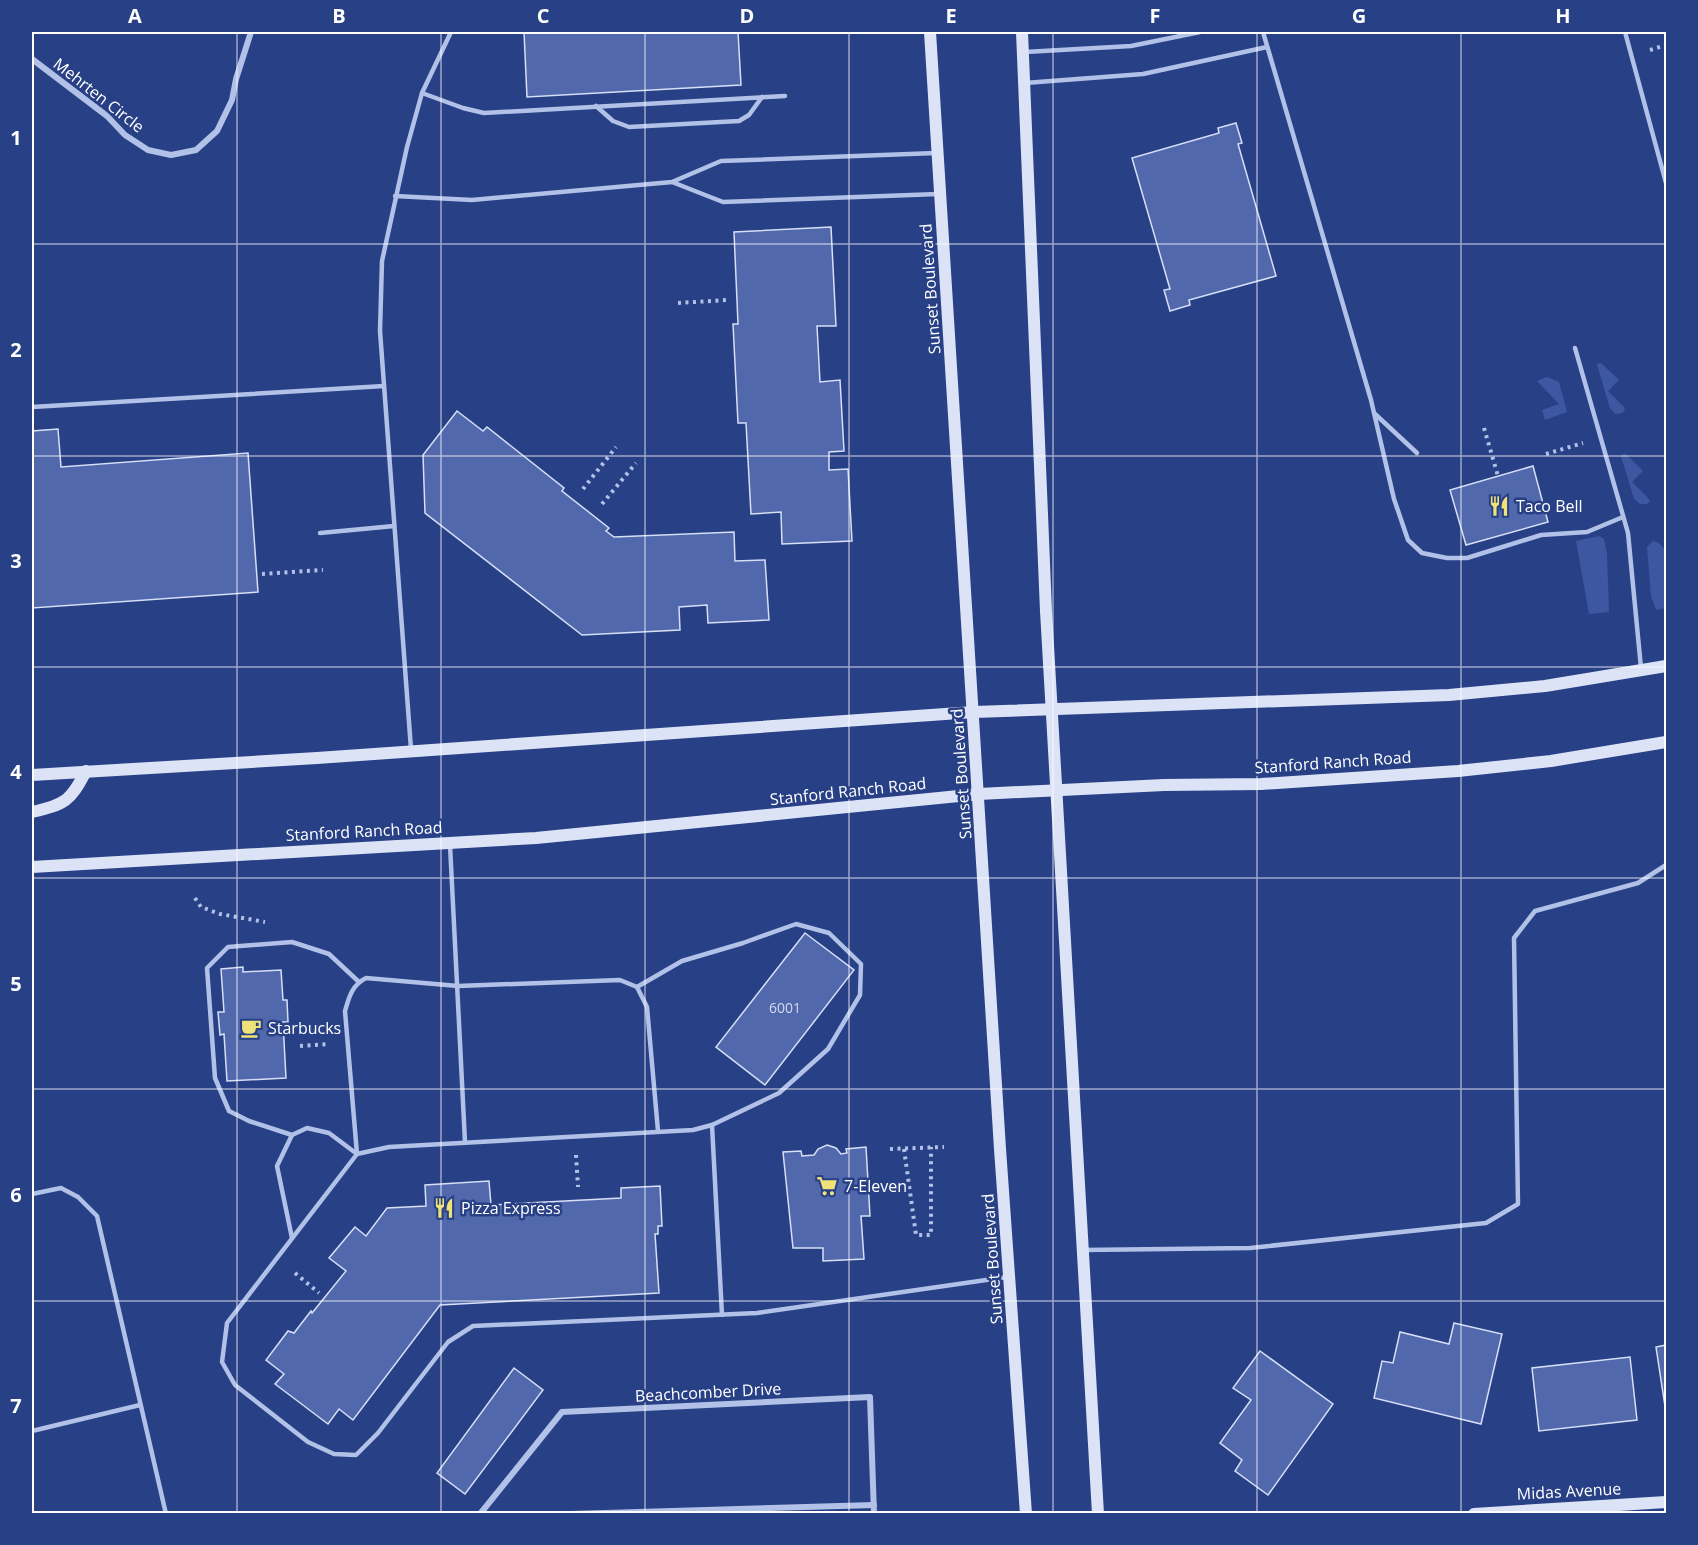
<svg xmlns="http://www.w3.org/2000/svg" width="1698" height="1545" viewBox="0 0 1698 1545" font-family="'Open Sans',sans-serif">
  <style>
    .green { fill: #3d58a1 }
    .building { fill: #5169ac; stroke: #d6dff6; stroke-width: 1.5 }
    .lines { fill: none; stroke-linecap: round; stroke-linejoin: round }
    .path { stroke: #b2c1e7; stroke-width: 4; stroke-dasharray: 3 4.5; stroke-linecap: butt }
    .lane { stroke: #b2c1e7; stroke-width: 4.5 }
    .street { stroke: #b2c1e7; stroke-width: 6 }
    .secondary { stroke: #dce3f7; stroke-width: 12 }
    .grid { fill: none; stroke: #fff; stroke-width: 1.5; stroke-opacity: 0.55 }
    .labels { text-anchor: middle; stroke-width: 5; stroke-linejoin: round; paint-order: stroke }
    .number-label { font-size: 14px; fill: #d4daea }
    .street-label { font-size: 16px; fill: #fff; stroke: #284085 }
    .poi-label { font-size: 16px; fill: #fff; stroke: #284085; text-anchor: start }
    .neatline { fill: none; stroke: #fff; stroke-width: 2 }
    .grid-label { font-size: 20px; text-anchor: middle; font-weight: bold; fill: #fff }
  </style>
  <rect width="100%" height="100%" fill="#284085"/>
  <!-- green -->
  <g class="green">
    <path d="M1598 363H1601L1619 380 1608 391 1624 407 1625 410 1622 413 1615 414 1610 408 1597 365Z"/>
    <path d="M1547 377 1559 382 1567 412 1545 420 1542 410 1559 404 1537 381Z"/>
    <path d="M1623 454H1626L1643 471 1632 482 1648 498 1650 501 1647 504H1640L1634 499 1621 456Z"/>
    <path d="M1599 536 1604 539 1607 554 1609 612 1589 614 1576 541Z"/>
    <path d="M1653 541 1659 543 1666 551V608L1656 610 1651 596 1647 547Z"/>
  </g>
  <!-- building -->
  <g class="building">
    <path d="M524 32H738L741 85 527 97Z"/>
    <path d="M1236 123 1242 143 1238 144 1276 276 1189 300 1190 305 1170 311 1164 290 1170 289 1132 158 1219 133 1218 128Z"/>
    <path d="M831 227 836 326H817L820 382 840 380 844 451 829 452V470L848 469 852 541 782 544 781 512 751 514 746 423H738L733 324H738L734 232Z"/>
    <path d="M457 411 483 431 487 427 564 488 562 491 609 528 606 531 614 537 734 532 735 561 765 560 769 620 708 623 707 605 679 607 680 630 582 635 425 513 423 455Z"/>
    <path d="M58 429 61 467 248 453 258 592 32 608V431Z"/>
    <path d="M1533 466 1548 522 1466 545 1450 490Z"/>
    <path d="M805 933 854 970 765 1085 716 1047Z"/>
    <path d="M243 967V972L281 970 283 1000H287L288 1022H283L286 1078 227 1081 224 1034 220 1035 218 1012H224L221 969Z"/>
    <path d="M827 1145 836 1148 841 1154 847 1153 846 1149 866 1147 870 1216H861L864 1259 823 1261V1248H793L783 1152 801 1151 802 1156 814 1155 818 1149Z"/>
    <path d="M489 1181 491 1205 621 1198V1188L660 1186 662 1226H658V1234H655L659 1293 440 1305 353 1420 339 1409 328 1424 275 1384 284 1374 266 1360 288 1331 294 1333 311 1311 312 1313 346 1271 329 1258 355 1227 366 1236 387 1208 426 1206 425 1185Z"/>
    <path d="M1454 1323 1502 1334 1481 1424 1374 1398 1382 1361 1393 1363 1400 1332 1449 1344Z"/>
    <path d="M1666 1345V1413L1656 1347Z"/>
    <path d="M1260 1351 1333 1404 1268 1495 1235 1471 1242 1460 1220 1443 1251 1400 1233 1388Z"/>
    <path d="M1630 1357 1637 1420 1539 1431 1532 1368Z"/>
    <path d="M514 1368 543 1390 465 1494 437 1473Z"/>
  </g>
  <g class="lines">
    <!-- path -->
    <g class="path">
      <path d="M1650 50 1666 45"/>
      <path d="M678 303 727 300"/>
      <path d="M1484 428 1498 476"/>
      <path d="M1546 454 1583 443"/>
      <path d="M583 489 616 447"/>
      <path d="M602 504 636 463"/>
      <path d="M262 574 323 570"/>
      <path d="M195 898 201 907 220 914 265 922"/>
      <path d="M300 1046 329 1044"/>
      <path d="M890 1149 944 1147"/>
      <path d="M904 1149 916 1235H931V1147"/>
      <path d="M576 1155 578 1187"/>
      <path d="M295 1273 319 1293"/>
    </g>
    <!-- lane -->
    <g class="lane">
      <path d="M1263 32 1371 400 1394 499 1408 540 1422 553 1447 558H1467L1541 535 1587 532 1623 517"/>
      <path d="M1625 32 1666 183"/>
      <path d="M1025 52 1131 46 1200 32"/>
      <path d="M1025 83 1143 74 1267 47"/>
      <path d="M422 93 463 108 484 113 785 96"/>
      <path d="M596 106 613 121 629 127 739 121 749 115 762 97"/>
      <path d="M672 182 723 202 938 194"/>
      <path d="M395 196 472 200 672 182 721 161 936 153"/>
      <path d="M1575 348 1628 533 1641 668"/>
      <path d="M32 407 384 386"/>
      <path d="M1375 414 1417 453"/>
      <path d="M320 533 394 526"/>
      <path d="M411 749 380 331 382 261 407 147 422 93 451 32"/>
      <path d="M450 845 465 1142"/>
      <path d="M637 987 682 961 743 943 796 924 829 933 861 964 860 995 828 1049 779 1093 712 1125 693 1130 389 1147 357 1154 227 1323 222 1362 235 1385 308 1442 334 1454 356 1455 378 1433 448 1342 473 1326 757 1313 1007 1277"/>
      <path d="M712 1125 722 1315"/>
      <path d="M292 1135 249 1121 229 1111 215 1078 207 968 228 947 292 942 329 954 359 982"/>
      <path d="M357 1154 345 1011C349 997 352 985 366 978L458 986 620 980 637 987 647 1007 658 1131"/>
      <path d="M32 1194 61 1188 78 1197 97 1216 166 1514"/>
      <path d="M292 1238 277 1166 292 1135 307 1128 329 1133 357 1154"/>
      <path d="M1083 1250 1250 1248 1486 1223 1518 1204 1514 938 1535 911 1638 883 1666 865"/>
      <path d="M32 1431 140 1405"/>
    </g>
    <!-- street -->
    <g class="street">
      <path d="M32 59 107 116 125 135 148 150 171 155 196 150 217 131 232 100 236 79 251 32"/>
      <path d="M480 1514 562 1412 870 1397 874 1514"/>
      <path d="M571 1514 874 1505"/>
    </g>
    <!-- secondary -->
    <g class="secondary">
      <path d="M930 32 1000 1149 1026 1514"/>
      <path d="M1022 32 1046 611 1098 1514"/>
      <path d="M32 775 317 758 974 712 1449 695 1545 686 1666 666"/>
      <path d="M32 812C65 804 70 802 86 771"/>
      <path d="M32 867 536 838 979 794 1164 785 1261 784 1458 771 1551 761 1666 742"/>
      <path d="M1474 1514 1666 1502"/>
    </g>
  </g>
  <!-- grid -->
  <path class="grid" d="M237 32V1514M441 32V1514M645 32V1514M849 32V1514M1053 32V1514M1257 32V1514M1461 32V1514M32 244H1666M32 456H1666M32 667H1666M32 878H1666M32 1089H1666M32 1301H1666"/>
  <!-- icons -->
  <defs>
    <g id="restaurant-bare" transform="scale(1.62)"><path d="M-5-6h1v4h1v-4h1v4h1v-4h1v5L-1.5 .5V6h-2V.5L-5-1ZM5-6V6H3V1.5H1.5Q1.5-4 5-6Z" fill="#efe279" stroke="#284085" stroke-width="2.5" paint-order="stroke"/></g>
    <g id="cafe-bare" transform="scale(1.62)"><path d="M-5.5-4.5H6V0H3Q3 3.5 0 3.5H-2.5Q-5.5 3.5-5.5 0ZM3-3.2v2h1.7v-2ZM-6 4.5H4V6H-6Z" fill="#efe279" stroke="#284085" stroke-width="2.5" paint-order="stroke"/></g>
    <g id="supermarket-bare" transform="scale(1.62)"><path d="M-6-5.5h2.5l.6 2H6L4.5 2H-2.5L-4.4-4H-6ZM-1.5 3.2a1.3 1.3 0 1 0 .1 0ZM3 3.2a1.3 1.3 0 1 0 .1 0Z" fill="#efe279" stroke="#284085" stroke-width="2.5" paint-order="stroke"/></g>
  </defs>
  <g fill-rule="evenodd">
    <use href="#restaurant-bare" x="1499" y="506"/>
    <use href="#cafe-bare" x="251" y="1028"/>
    <use href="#supermarket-bare" x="827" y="1186"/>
    <use href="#restaurant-bare" x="444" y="1208"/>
  </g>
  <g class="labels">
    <!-- number labels -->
    <g class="number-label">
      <text x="785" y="1013">6001</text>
    </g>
    <!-- street labels -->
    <g class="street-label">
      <text transform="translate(99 95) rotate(38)" y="6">Mehrten Circle</text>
      <text transform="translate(930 289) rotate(-94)" y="6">Sunset Boulevard</text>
      <text transform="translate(1333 762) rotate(-4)" y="6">Stanford Ranch Road</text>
      <text transform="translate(961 774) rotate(-94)" y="6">Sunset Boulevard</text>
      <text transform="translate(848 791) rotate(-6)" y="6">Stanford Ranch Road</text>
      <text transform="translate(364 831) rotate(-3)" y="6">Stanford Ranch Road</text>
      <text transform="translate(992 1259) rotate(-94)" y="6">Sunset Boulevard</text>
      <text transform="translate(708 1392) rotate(-3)" y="6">Beachcomber Drive</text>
      <text transform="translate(1569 1491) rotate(-3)" y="6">Midas Avenue</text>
    </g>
    <!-- poi labels -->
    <g class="poi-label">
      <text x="1516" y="512">Taco Bell</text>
      <text x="268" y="1034">Starbucks</text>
      <text x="844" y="1192">7-Eleven</text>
      <text x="461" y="1214">Pizza Express</text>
    </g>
  </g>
  <!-- border -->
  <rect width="1698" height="1545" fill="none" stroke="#284085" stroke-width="66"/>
  <rect x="33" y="33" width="1632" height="1479" class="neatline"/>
  <g class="grid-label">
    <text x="135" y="23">A</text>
    <text x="339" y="23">B</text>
    <text x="543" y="23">C</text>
    <text x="747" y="23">D</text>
    <text x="951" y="23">E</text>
    <text x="1155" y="23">F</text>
    <text x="1359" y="23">G</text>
    <text x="1563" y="23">H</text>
    <text x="16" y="145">1</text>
    <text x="16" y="357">2</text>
    <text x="16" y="568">3</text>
    <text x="16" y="779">4</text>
    <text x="16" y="991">5</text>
    <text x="16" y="1202">6</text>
    <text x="16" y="1413">7</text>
  </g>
</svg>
